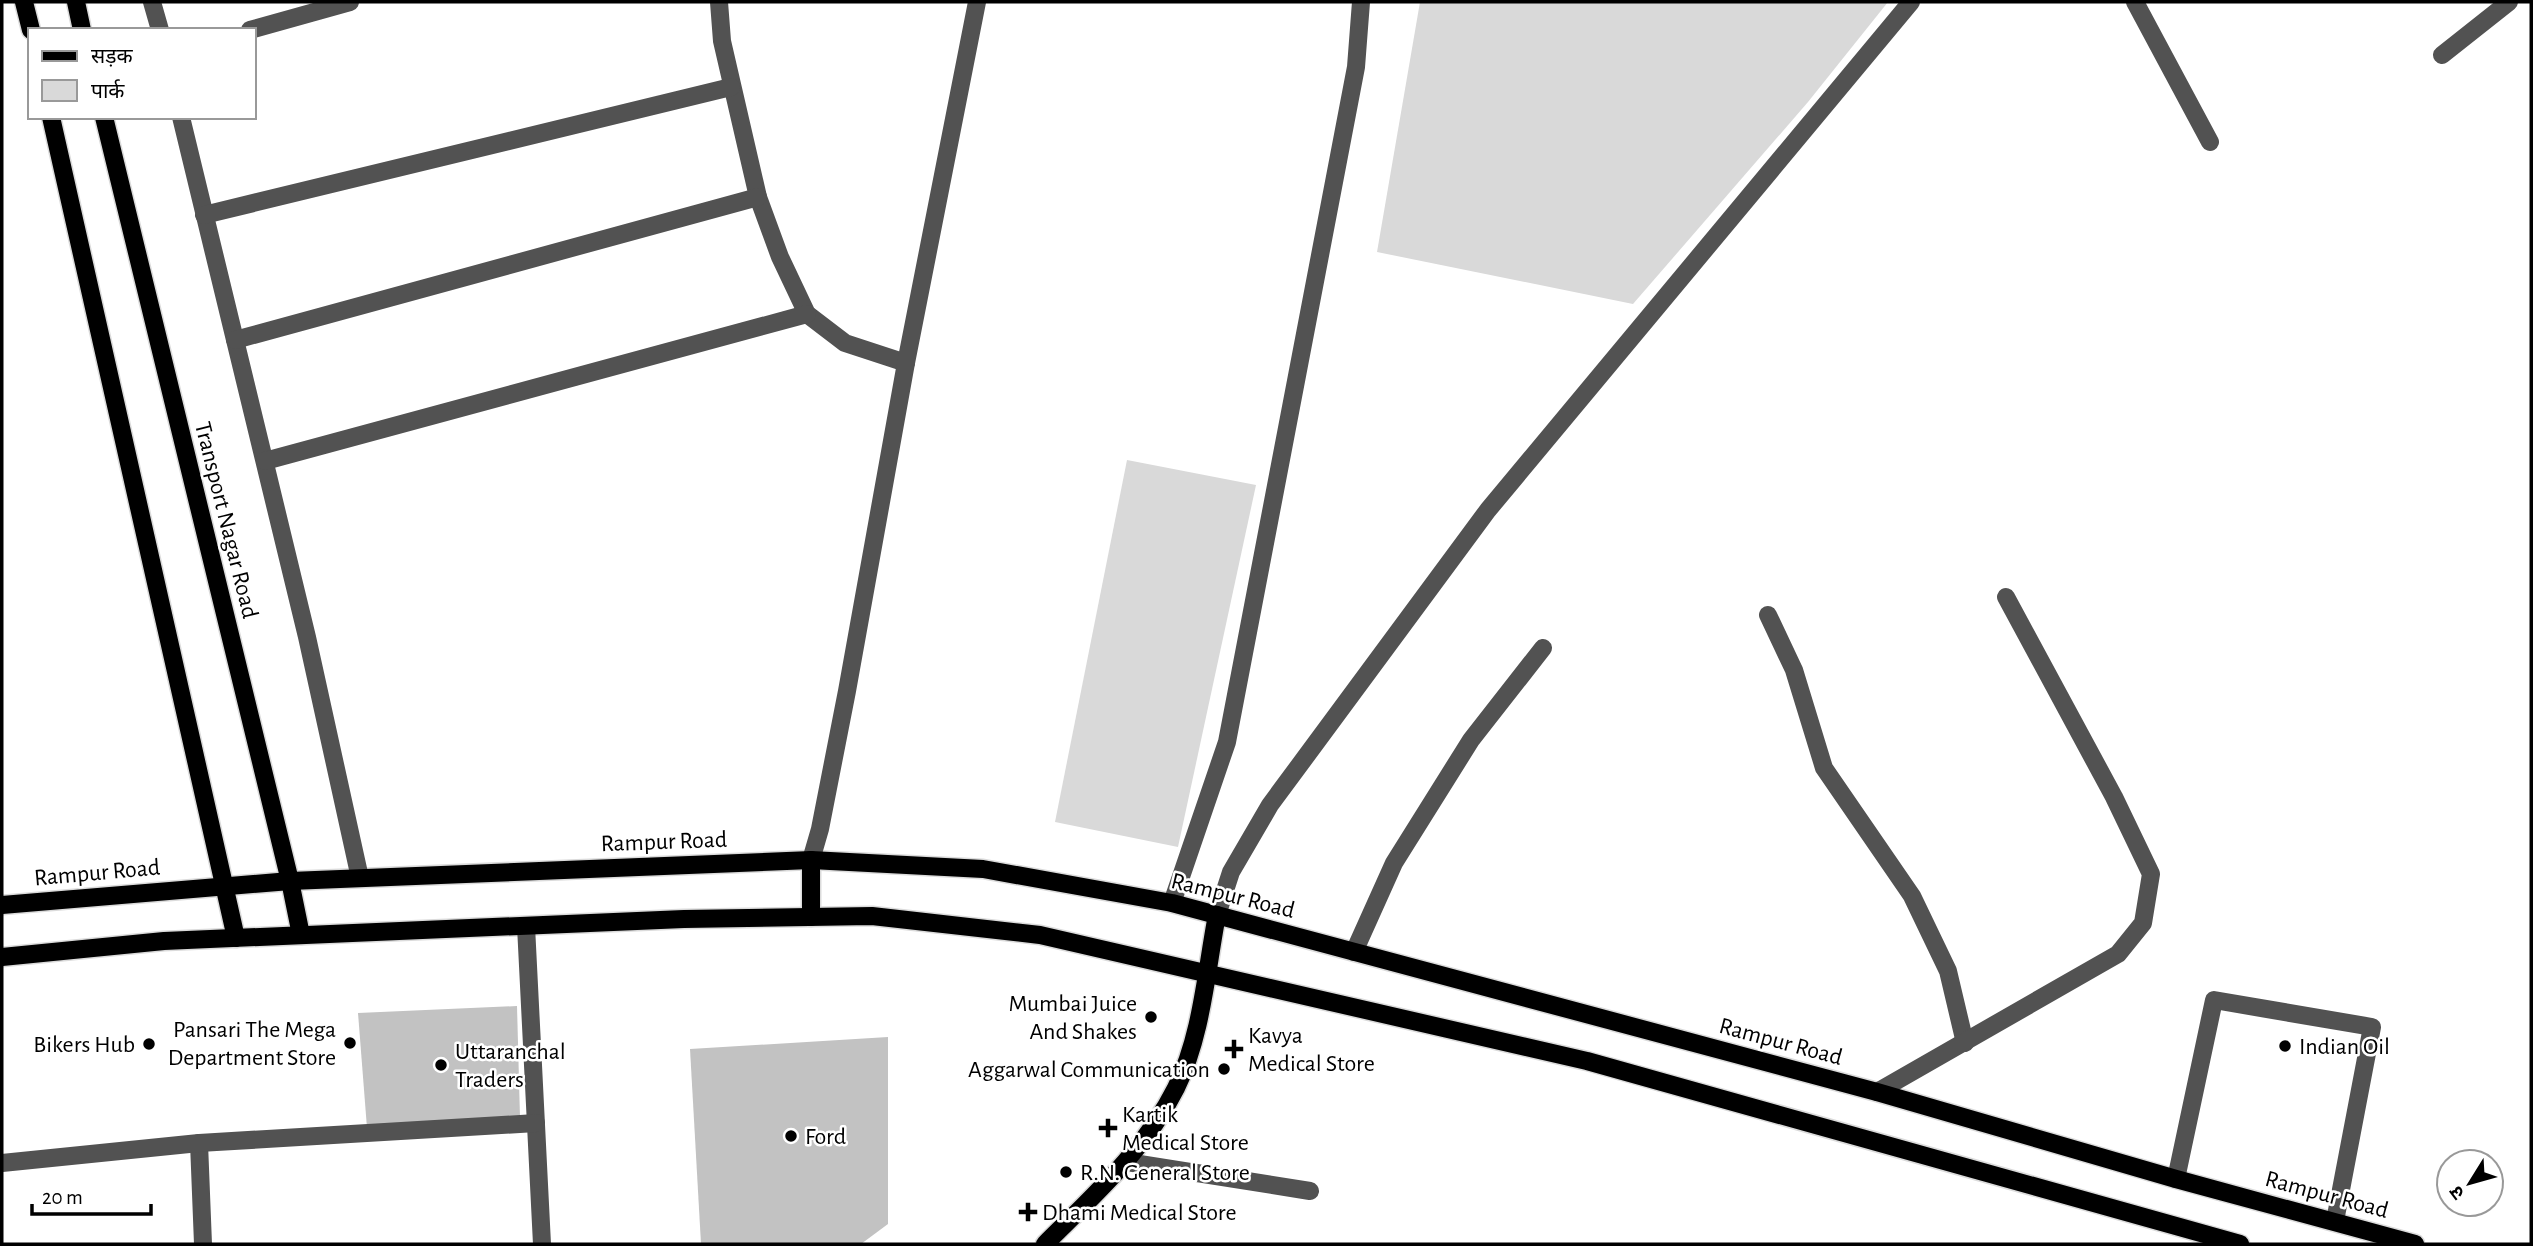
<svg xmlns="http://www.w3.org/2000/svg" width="2533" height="1246" viewBox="0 0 2533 1246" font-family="'Alegreya Sans','Noto Sans Devanagari',sans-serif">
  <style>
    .green { fill: #d9d9d9 }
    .building { fill: #c2c2c2 }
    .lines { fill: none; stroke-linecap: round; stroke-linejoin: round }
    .major-casing { stroke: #dbdbdb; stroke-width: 21 }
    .minor { stroke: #525252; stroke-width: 18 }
    .major { stroke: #000; stroke-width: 18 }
    .poi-dot { fill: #000; stroke: #fff; stroke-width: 2.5 }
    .labels { text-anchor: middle; stroke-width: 5; stroke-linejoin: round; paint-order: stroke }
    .street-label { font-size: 24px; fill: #000; stroke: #fff }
    .poi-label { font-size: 24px; fill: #000; stroke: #fff; text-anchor: start }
  </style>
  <rect width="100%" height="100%" fill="#fff"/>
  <!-- green -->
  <g class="green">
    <path d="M1420 2H1888L1808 102 1633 304 1377 252Z"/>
    <path d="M1127 460 1256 485 1178 847 1055 822Z"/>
  </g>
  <!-- building -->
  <g class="building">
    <path d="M517 1006 520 1117 367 1128 358 1013Z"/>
    <path d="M888 1037V1224L861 1244H701L690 1049Z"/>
  </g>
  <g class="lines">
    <!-- major casing -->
    <g class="major-casing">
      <g id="major">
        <path d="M24 2 31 30"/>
        <path d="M76 2 82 30"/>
        <path d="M51 117 236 938"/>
        <path d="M104 117 290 881 301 935"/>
        <path d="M2 905 290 881 811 860 983 869 1172 903 1877 1092 2176 1179 2415 1244"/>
        <path d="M811 917V860"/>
        <path d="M2 957 164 941 684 919 872 916 1040 935 1587 1061 2240 1244"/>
        <path d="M1045 1244C1093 1196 1145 1150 1176 1088 1202 1035 1206 972 1217 915"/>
      </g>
    </g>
    <!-- minor -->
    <g class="minor">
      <path d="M152 2 160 30"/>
      <path d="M719 2 722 41 758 197 780 257 807 314 845 343 906 363"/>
      <path d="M2135 2 2210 142"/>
      <path d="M250 30 350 2"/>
      <path d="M2442 55 2509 2"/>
      <path d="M181 117 307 637 360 878"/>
      <path d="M204 215 731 87"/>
      <path d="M235 340 758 197"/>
      <path d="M265 461 807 314"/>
      <path d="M1768 615 1794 670 1824 768 1912 896 1948 971 1965 1043"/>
      <path d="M811 860 820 829 847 691 906 363 977 2"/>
      <path d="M1172 903 1227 742 1356 67 1361 2"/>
      <path d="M1217 915 1231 872 1270 805 1488 510 1911 2"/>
      <path d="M526 926 542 1244"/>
      <path d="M1354 952 1394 863 1471 740 1543 648"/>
      <path d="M1877 1092 2118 954 2143 923 2151 874 2114 797 2006 597"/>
      <path d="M199 1143 203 1244"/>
      <path d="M1127 1162 1310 1191"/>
      <path d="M2 1163 199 1143 536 1123"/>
      <path d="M2176 1179 2214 1000 2372 1027 2335 1221"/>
    </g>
    <!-- major -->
    <use href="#major" class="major"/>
  </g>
  <!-- markers -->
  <g class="poi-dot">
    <circle cx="1151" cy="1017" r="7"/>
    <circle cx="350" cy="1043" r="7"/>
    <circle cx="149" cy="1044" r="7"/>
    <circle cx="2285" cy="1046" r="7"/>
    <path d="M1230.5 1038.5h7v7h7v7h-7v7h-7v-7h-7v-7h7z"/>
    <circle cx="441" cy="1065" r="7"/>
    <circle cx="1224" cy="1069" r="7"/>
    <path d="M1104.5 1117.5h7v7h7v7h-7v7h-7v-7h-7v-7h7z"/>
    <circle cx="791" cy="1136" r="7"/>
    <circle cx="1066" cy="1172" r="7"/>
    <path d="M1024.5 1201.5h7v7h7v7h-7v7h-7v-7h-7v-7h7z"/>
  </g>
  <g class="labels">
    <!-- street labels -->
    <g class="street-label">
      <text transform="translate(227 520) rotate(76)" y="8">Transport Nagar Road</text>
      <text transform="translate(664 841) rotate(-2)" y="8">Rampur Road</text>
      <text transform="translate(97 872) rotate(-5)" y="8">Rampur Road</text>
      <text transform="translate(1233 895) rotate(14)" y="8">Rampur Road</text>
      <text transform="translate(1781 1041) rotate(15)" y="8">Rampur Road</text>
      <text transform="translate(2327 1194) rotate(15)" y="8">Rampur Road</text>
    </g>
    <!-- poi labels -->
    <g class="poi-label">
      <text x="1137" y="1011" text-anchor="end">Mumbai Juice<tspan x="1137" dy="28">And Shakes</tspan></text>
      <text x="336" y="1037" text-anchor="end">Pansari The Mega<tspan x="336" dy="28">Department Store</tspan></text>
      <text x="1248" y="1043">Kavya<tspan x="1248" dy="28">Medical Store</tspan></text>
      <text x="135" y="1052" text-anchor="end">Bikers Hub</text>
      <text x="2299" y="1054">Indian Oil</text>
      <text x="455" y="1059">Uttaranchal<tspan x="455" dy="28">Traders</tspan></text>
      <text x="1210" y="1077" text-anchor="end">Aggarwal Communication</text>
      <text x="1122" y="1122">Kartik<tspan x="1122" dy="28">Medical Store</tspan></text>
      <text x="805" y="1144">Ford</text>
      <text x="1080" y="1180">R.N. General Store</text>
      <text x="1042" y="1220">Dhami Medical Store</text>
    </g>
  </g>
  <!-- border -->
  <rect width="2533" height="1246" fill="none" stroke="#000000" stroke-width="7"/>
  <!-- legend -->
  <rect x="28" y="28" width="228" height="91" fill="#ffffff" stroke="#999999" stroke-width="2"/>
  <rect x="42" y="51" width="35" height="10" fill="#000000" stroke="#999999" stroke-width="2"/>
  <text x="91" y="63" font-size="21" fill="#000000">सड़क</text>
  <rect x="42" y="80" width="35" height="21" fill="#d9d9d9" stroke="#999999" stroke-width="2"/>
  <text x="91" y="98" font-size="21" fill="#000000">पार्क</text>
  <!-- north arrow -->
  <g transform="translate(2470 1183) rotate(233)"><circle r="33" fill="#ffffff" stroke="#999999" stroke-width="2"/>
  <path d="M0-5L12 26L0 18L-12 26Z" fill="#000000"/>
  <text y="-10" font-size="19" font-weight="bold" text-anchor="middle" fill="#000000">उ</text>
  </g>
  <!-- scale -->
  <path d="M32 1204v10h119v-10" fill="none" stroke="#000000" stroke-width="3.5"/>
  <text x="42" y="1204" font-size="21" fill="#000000" stroke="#ffffff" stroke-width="5" paint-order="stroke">20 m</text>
</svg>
